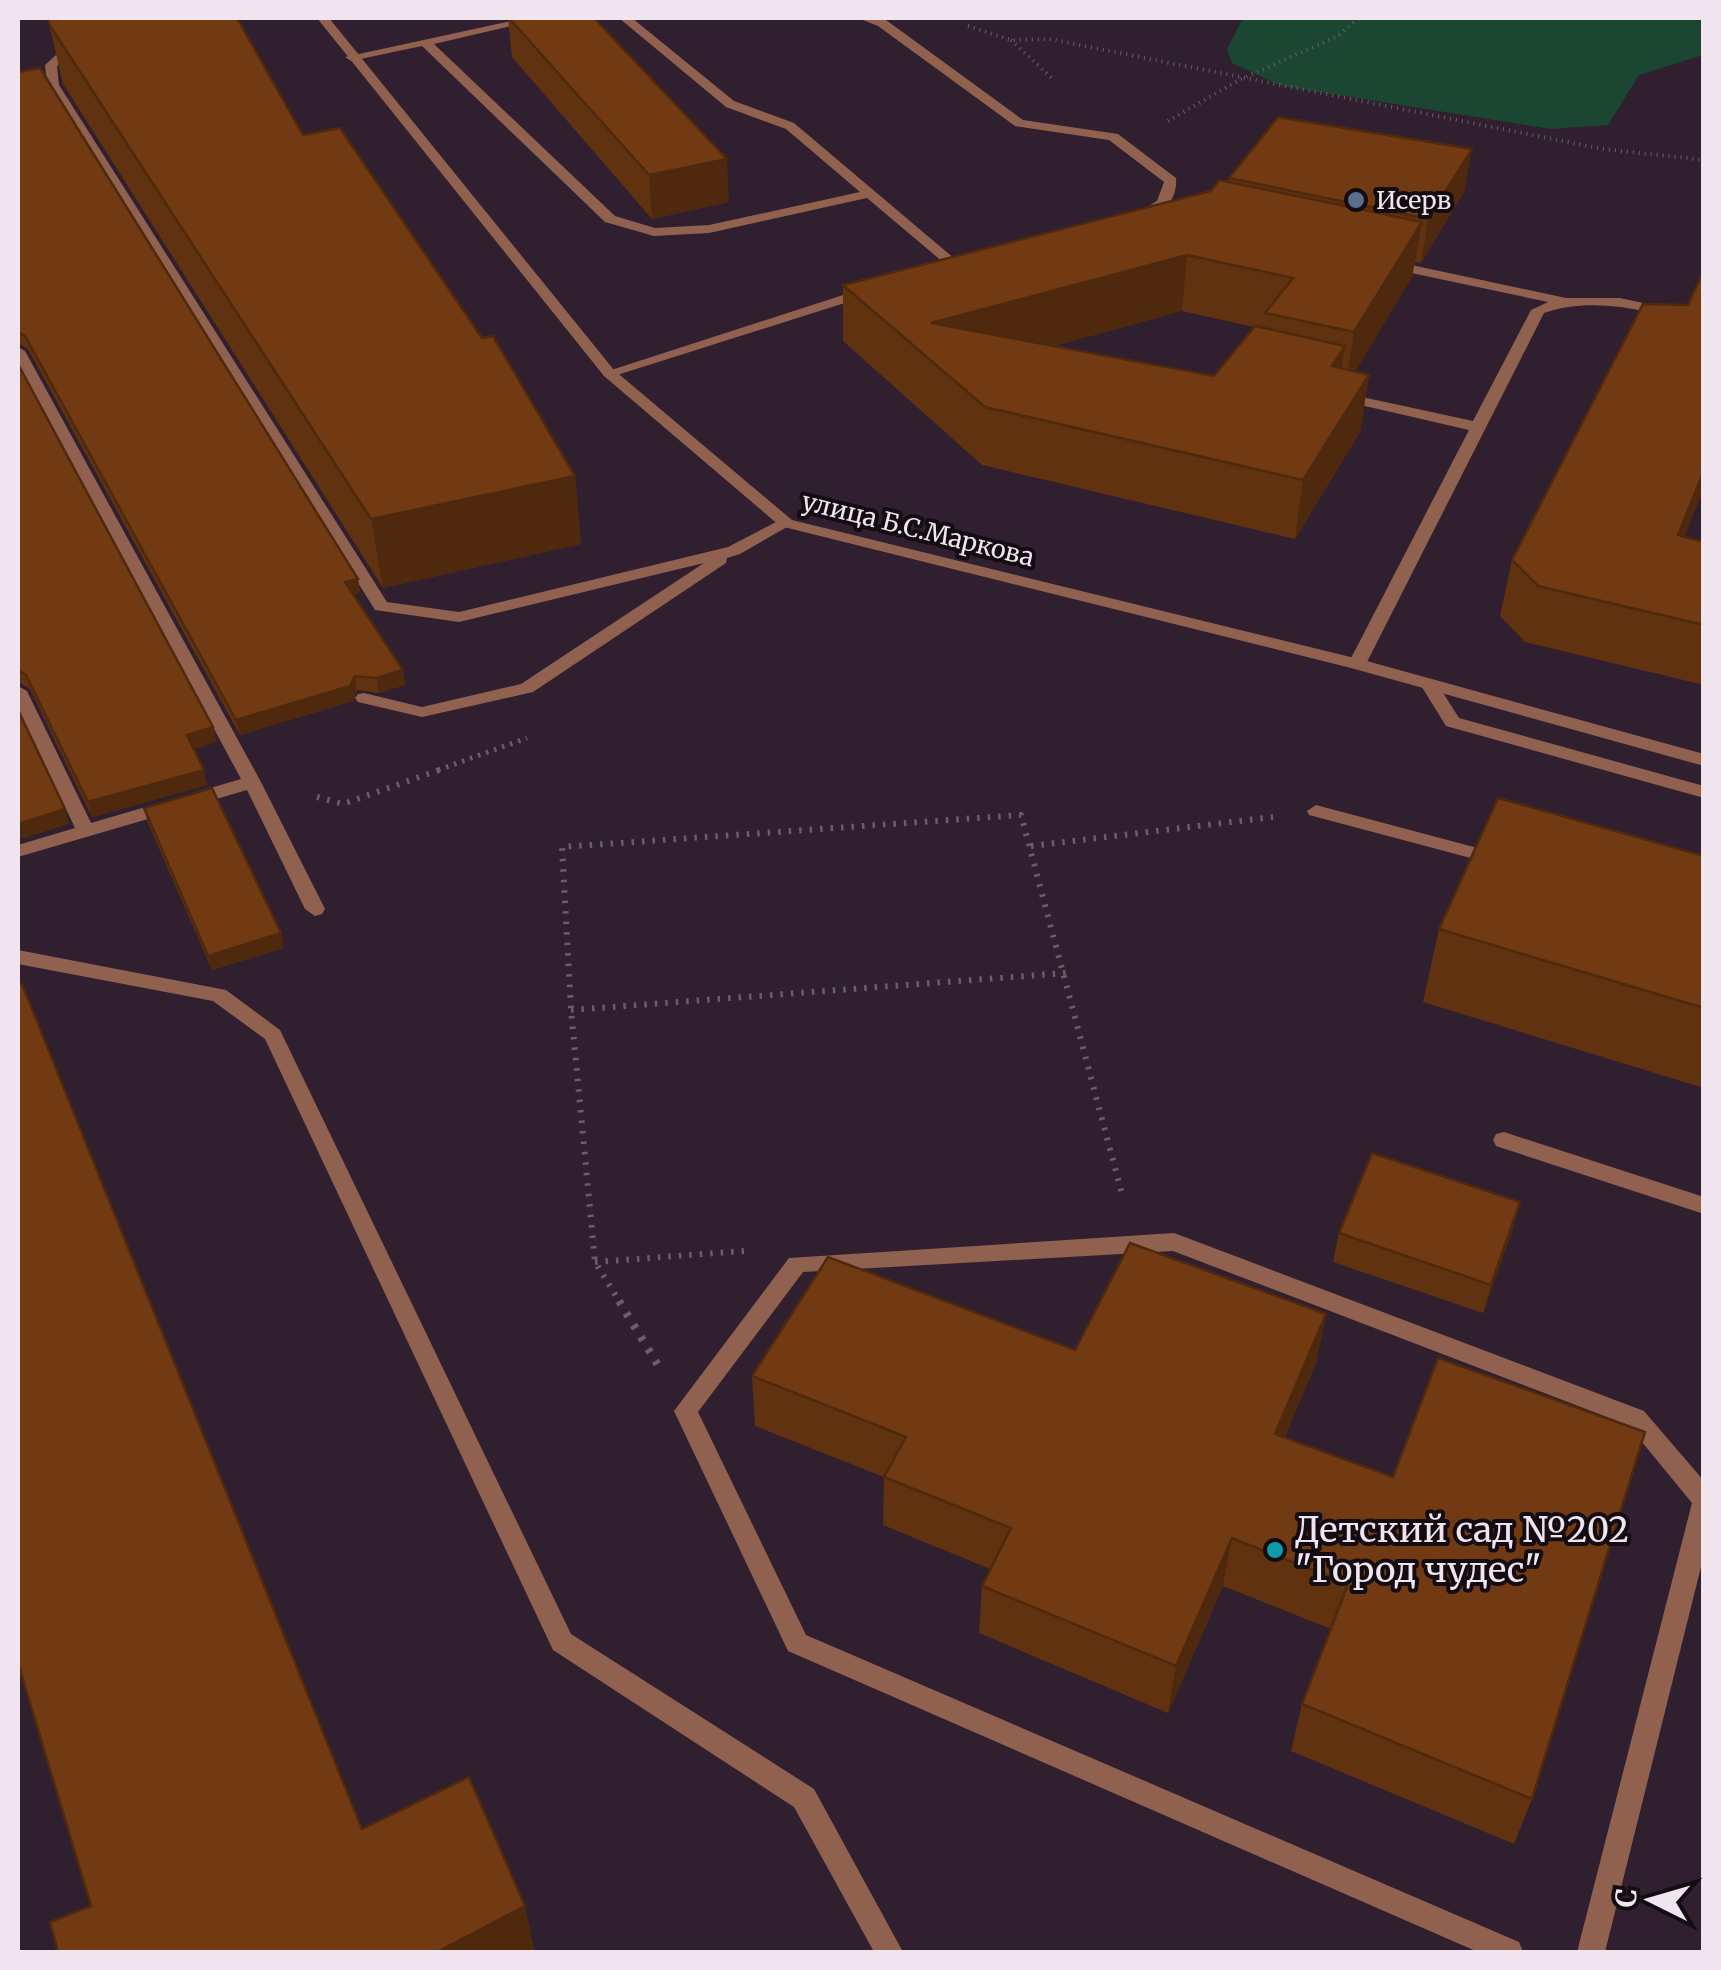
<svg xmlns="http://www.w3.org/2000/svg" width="1721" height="1970" viewBox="0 0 1721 1970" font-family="Merriweather,serif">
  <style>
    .green { fill: #1b4632 }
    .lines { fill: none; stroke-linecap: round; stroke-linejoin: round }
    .path-far3 { stroke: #6d5d6c; stroke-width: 4; stroke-dasharray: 1 5; stroke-linecap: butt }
    .path-far2 { stroke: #6d5d6c; stroke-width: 5; stroke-dasharray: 2.5 6; stroke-linecap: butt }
    .path-far1 { stroke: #6d5d6c; stroke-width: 6; stroke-dasharray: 2.5 8; stroke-linecap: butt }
    .path { stroke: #6d5d6c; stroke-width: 8; stroke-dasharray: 4 10; stroke-linecap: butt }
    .service { fill: #90614f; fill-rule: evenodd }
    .minor { fill: #90614f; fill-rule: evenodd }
    .wall { fill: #61320f; fill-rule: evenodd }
    .shaded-wall { fill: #4f290d }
    .building { fill: #713a12; stroke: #4f290d; stroke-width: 2.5 }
    .service-dot { fill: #5c6f8a; stroke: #140c13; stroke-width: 4 }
    .culture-dot { fill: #0f9aa8; stroke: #140c13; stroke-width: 4 }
    .labels { text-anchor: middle; stroke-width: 8; stroke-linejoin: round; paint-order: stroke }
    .far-poi-label { font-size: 25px; fill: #f0e4ef; stroke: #140c13; text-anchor: start }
    .far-street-label { font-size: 25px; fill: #f0e4ef; stroke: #140c13 }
    .near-poi-label { font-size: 35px; fill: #f0e4ef; stroke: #140c13; text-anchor: start }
  </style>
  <rect width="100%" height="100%" fill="#301f2f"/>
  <!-- green -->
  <path class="green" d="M1243 18H1703V55L1639 75 1608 125 1551 129 1282 86 1232 63 1227 49Z"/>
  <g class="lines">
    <!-- path-far3 -->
    <g class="path-far3">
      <path d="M968 26 1011 40 1049 39 1603 149 1704 160"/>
      <path d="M1011 40 1055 81"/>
      <path d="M1168 121 1239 80 1338 36 1359 18"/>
    </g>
    <!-- path-far2 -->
    <path class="path-far2" d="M438 770 527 738"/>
    <!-- path-far1 -->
    <g class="path-far1">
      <path d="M317 797 343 804 445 768"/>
      <path d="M1031 846 1273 817"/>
      <path d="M571 1010 1066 973"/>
      <path d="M595 1262 744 1251"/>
      <path d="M621 1304 595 1262 571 1010 562 847 1021 815 1123 1198"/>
    </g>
    <!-- path -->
    <path class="path" d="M619 1301 659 1367"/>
    <!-- service -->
    <g class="service">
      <path d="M525 18H546L434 44 615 216 655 228 709 225 860 192 786 129 726 107 619 18H632L734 101 794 123 962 265 950 268 867 198 709 233 654 236 605 222 422 46 351 61 345 57Z"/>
      <path d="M858 18 886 20 1023 120 1118 134 1176 178C1178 201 1160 219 1137 219V213L1157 201 1164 182 1109 140 1015 126 878 26Z"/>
      <path d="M77 36 83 40 57 66 59 85 387 602 459 612 728 547 780 520 786 518 794 523 740 554 727 558 726 563 533 692 422 717 358 702 355 698 358 694 364 693 422 707 521 684 704 563 459 622 375 610 47 85 45 65Z"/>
      <path d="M1388 260 1566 298H1620L1704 316V324C1651 313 1597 295 1544 313L1366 664 1357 669 1348 664 1469 430 1339 400 1332 396 1339 392 1473 421 1531 310 1548 302 1383 267 1381 264Z"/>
      <path d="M868 287 875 291 873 294 614 376H604L602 373Z"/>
      <path d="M18 347 25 351 261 782 325 909 322 914 315 916 305 909 247 790 18 857V845L75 828 18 708V686L27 691 91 823 241 779 18 364Z"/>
      <path d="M1429 679 1435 680 1459 718 1704 786V798L1446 726 1420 684Z"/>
      <path d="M1316 805 1504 855 1506 859 1497 865 1309 815 1307 811Z"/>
      <path d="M18 950 226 990 280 1030 571 1634 814 1789 903 1952H874L794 1807 553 1650 265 1039 213 1001 18 964Z"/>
      <path d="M1504 1132 1704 1197V1214L1496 1146 1493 1140 1496 1134Z"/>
      <path d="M1174 1233 1644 1411 1704 1481V1555L1605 1952H1577L1692 1503 1628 1425 1173 1251 803 1272 698 1412 806 1635 1519 1942 1523 1952H1478L788 1651 674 1411 789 1258Z"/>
    </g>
    <!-- minor -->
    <path class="minor" d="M317 18H329L614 370 792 520 1363 660 1704 754V766L1351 668 780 526 604 376Z"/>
  </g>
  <!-- wall -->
  <g class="wall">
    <path d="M508 18H594L729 202 652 219 512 57Z"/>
    <path d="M49 24 303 135 575 476 581 544 383 588 63 84Z"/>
    <path d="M18 72 358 579 360 593 353 595 403 670 405 685 379 693 357 690 353 701 240 735 28 349 18 343Z"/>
    <path d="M1229 178 1464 192 1421 263 1415 262 1412 277 1355 371 1369 375 1360 432 1295 539 982 465 843 341V285L1211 191 1228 182ZM1182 311 1254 327 1214 376 1054 346Z"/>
    <path d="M1688 305 1704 488 1684 537 1704 542V685L1525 642 1500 616 1512 560Z"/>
    <path d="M18 364 217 742 194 749 207 785 92 817 30 689 18 682Z"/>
    <path d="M144 808 284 948 212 970 148 823Z"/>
    <path d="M1704 856V1088L1423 1002 1439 929Z"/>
    <path d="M1520 1202 1512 1231 1483 1313 1333 1262 1339 1233Z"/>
    <path d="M1326 1314 1316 1363 1285 1437 1532 1799 1514 1844 1291 1751 1302 1704 1331 1629 1223 1586 1168 1713 979 1633 982 1586 990 1569 883 1525 884 1477 755 1426 752 1376 1075 1350Z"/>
  </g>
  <!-- shaded-wall -->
  <g class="shaded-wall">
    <path d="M1472 149 1464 192 1421 263 1428 219Z"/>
    <path d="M727 159 729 202 652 219 649 175Z"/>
    <path d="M1422 222 1412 277 1345 389 1354 332Z"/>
    <path d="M1187 255 1182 311 948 375 931 323Z"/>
    <path d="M1345 346 1336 403 1332 366Z"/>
    <path d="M1369 375 1360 432 1295 539 1303 480Z"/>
    <path d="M1704 471V488L1662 591 1678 535Z"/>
    <path d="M575 476 581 544 383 588 371 519Z"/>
    <path d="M358 579 360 593 347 596 345 582Z"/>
    <path d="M403 670 405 685 379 693 377 678Z"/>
    <path d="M355 676 357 690 353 701 240 735 236 720Z"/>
    <path d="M213 727 217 742 191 750 187 735Z"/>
    <path d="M204 770 207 785 92 817 88 802Z"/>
    <path d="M65 809 69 824 18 840V824Z"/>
    <path d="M281 933 284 948 212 970 208 956Z"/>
    <path d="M1520 1202 1512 1231 1483 1313 1491 1285Z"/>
    <path d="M1326 1314 1316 1363 1266 1483 1275 1434Z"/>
    <path d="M1232 1538 1223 1586 1168 1713 1176 1666Z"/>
    <path d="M525 1906 535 1952H437Z"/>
  </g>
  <!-- building -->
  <g class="building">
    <path d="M48 18H237L303 135 340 128 482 338 493 336 575 476 371 519 49 24Z"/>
    <path d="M509 18H594L727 159 649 175Z"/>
    <path d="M40 68 358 579 345 582 403 670 377 678 355 676 350 686 236 720 25 336 18 332V72Z"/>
    <path d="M1278 117 1472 149 1428 219 1229 178Z"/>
    <path d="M1219 180 1422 222 1354 332 1265 313 1293 278 1187 255 931 323 1214 376 1255 326 1345 346 1332 366 1369 375 1303 480 985 407 843 285 1211 191Z"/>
    <path d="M1703 272 1704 471 1678 535 1704 542V625L1538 586 1512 560 1643 304 1688 305Z"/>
    <path d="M18 364 213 727 187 735 204 770 88 802 26 675 18 670Z"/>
    <path d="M18 710 65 809 18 824Z"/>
    <path d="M212 788 281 933 208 956 144 808Z"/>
    <path d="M1498 798 1704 856V1008L1439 929Z"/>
    <path d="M18 984H22L362 1829 469 1777 525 1906 437 1952H58L50 1922 91 1906 18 1663Z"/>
    <path d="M1372 1153 1520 1202 1491 1285 1339 1233Z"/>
    <path d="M1130 1243 1326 1314 1275 1434 1393 1477 1438 1358 1645 1432 1532 1799 1302 1704 1348 1584 1232 1538 1176 1666 982 1586 1011 1528 884 1477 906 1437 752 1376 828 1257 1075 1350Z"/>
  </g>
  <!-- markers -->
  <circle class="service-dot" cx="1356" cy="200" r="10"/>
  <circle class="culture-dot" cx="1275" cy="1550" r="10"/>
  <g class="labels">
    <!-- far-poi labels -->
    <g class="far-poi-label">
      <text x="1376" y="209">Исерв</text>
    </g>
    <!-- far-street labels -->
    <g class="far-street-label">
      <text transform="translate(918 529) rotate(14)" y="9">улица Б.С.Маркова</text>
    </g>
    <!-- near-poi labels -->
    <g class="near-poi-label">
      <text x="1295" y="1542">Детский сад №202<tspan x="1295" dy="40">"Город чудес"</tspan></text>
    </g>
  </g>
  <!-- border -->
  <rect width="1721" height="1970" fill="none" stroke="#f0e4ef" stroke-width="40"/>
  <!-- north arrow -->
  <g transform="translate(1651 1900) rotate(275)" stroke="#140c13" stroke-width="8" paint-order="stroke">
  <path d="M0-8L18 38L0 25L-18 38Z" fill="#f0e4ef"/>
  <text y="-15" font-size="28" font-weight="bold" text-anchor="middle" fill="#f0e4ef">С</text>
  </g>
</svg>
